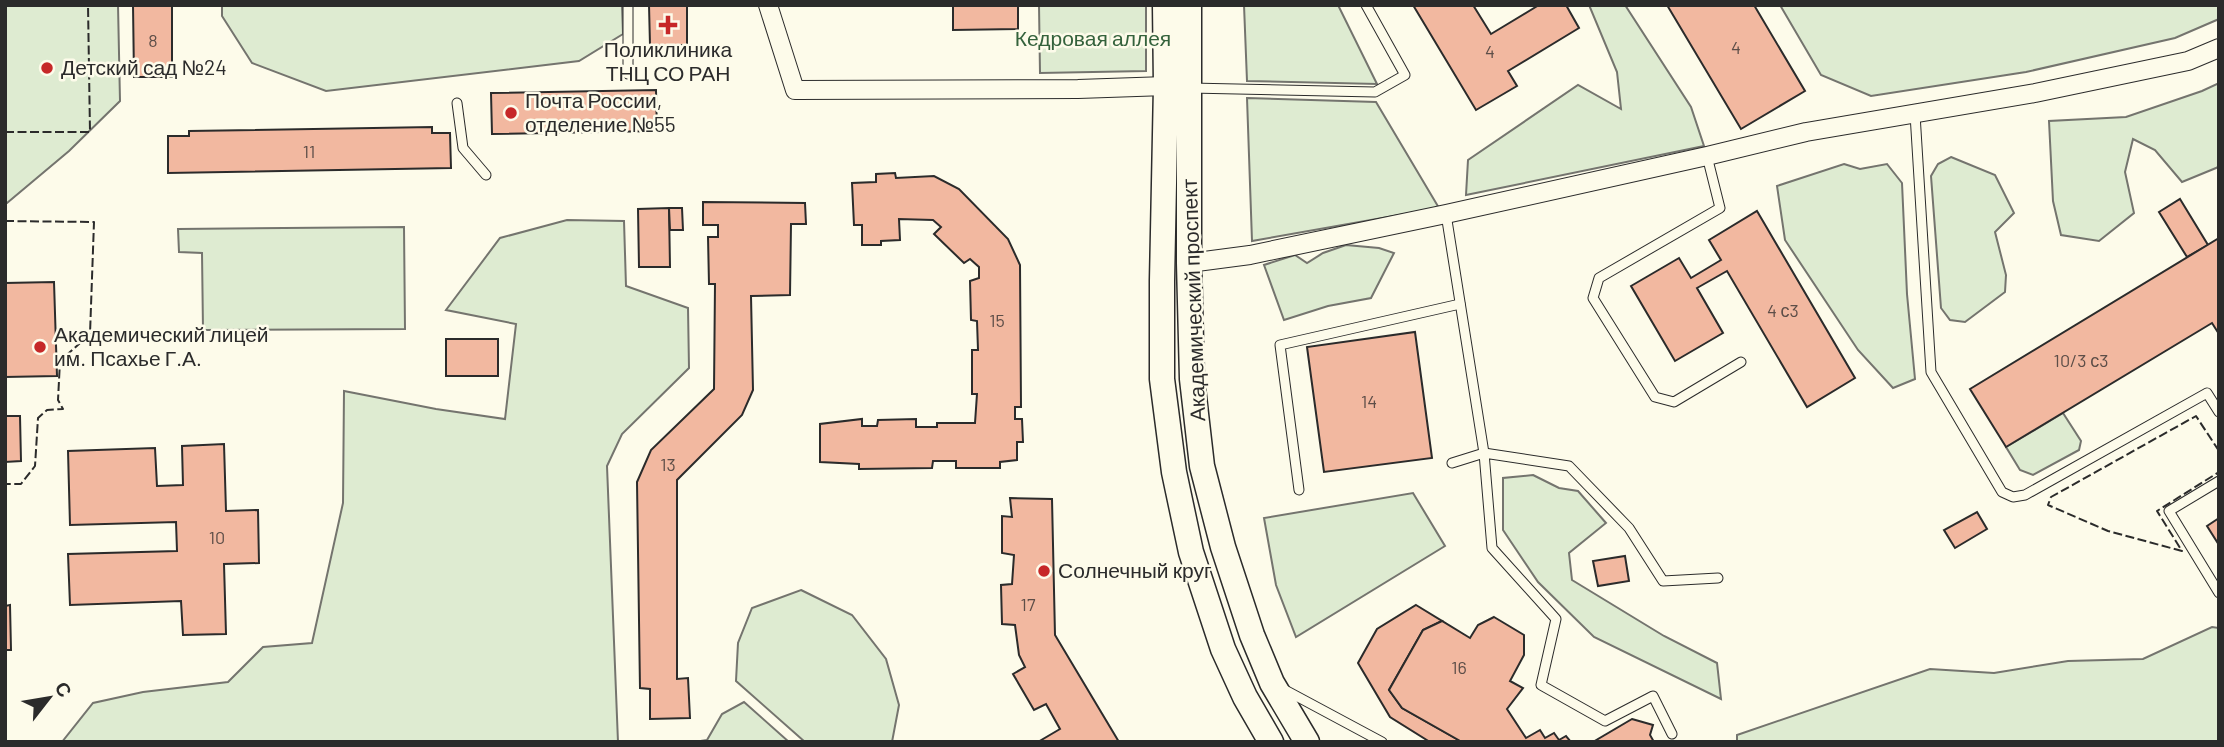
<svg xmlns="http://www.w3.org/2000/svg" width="2224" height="747" viewBox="0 0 2224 747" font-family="Barlow,sans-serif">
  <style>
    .green { fill: #deebd1; stroke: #74746e; stroke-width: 2 }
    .building { fill: #f2b8a0; stroke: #2b2b2b; stroke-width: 2 }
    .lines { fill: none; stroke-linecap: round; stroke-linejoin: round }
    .lane-casing { stroke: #2b2b2b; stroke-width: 11 }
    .street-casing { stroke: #2b2b2b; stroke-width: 20 }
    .secondary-casing { stroke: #2b2b2b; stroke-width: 27 }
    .lane { stroke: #fdfbea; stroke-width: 9 }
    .street { stroke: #fdfbea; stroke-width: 18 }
    .secondary { stroke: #fdfbea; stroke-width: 24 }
    .fence { stroke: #2b2b2b; stroke-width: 2; stroke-dasharray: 9 3.5; stroke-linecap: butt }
    .poi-dot { fill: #c62828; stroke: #fdfbea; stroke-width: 2.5 }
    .labels { text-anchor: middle; stroke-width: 5; stroke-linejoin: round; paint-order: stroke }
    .number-label { font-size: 18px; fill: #5d4e48 }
    .park-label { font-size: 21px; fill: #34623c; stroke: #fdfbea }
    .poi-label { font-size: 21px; fill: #2b2b2b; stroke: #fdfbea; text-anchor: start }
    .street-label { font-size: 21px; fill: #2b2b2b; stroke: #fdfbea }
  </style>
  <rect width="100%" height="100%" fill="#fdfbea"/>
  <!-- green -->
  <g class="green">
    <path d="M5 5H118L120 101 69 151 7 203H5Z"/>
    <path d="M222 5H622L623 34 579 61 326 91 252 63 222 16Z"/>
    <path d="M1039 5H1146V71L1040 73Z"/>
    <path d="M1244 5H1338L1377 84 1247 81Z"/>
    <path d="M1589 5H1625L1691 107 1704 146 1466 195 1468 160 1578 85 1621 109 1617 72Z"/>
    <path d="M1780 5H2219V19L2175 38 2026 72 1871 96 1821 75Z"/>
    <path d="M2219 83V166L2216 168 2182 182 2155 150 2133 139 2125 172 2134 213 2099 241 2061 235 2053 201 2049 121 2126 117 2202 91Z"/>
    <path d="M1247 98 1376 102 1439 208 1252 241Z"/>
    <path d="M1951 157 1995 175 2014 213 1995 232 2006 275 2005 292 1965 322 1950 320 1941 308 1931 176 1938 164Z"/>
    <path d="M1844 164 1860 169 1887 164 1902 183 1907 294 1915 379 1893 388 1858 350 1785 240 1777 186Z"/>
    <path d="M567 220 624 221 626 286 688 308 689 368 622 434 607 466 618 742H62L93 703 143 692 228 682 263 647 312 643 343 503 344 391 436 409 505 419 516 324 446 310 500 238Z"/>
    <path d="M404 227 405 329 203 330 202 253 179 252 178 229Z"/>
    <path d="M1346 245 1379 248 1394 253 1371 298 1328 306 1284 320 1264 265 1295 255 1307 263 1323 253Z"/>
    <path d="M2063 413 2081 441 2079 450 2033 475 2020 470 2006 447Z"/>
    <path d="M1533 475 1559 488 1578 491 1606 523 1569 553 1572 580 1664 636 1717 663 1721 699 1594 637 1538 582 1503 530V478Z"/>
    <path d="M1413 493 1445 546 1296 637 1276 585 1264 518Z"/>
    <path d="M801 590 852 615 886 659 899 705 892 742H805L736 681 738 643 752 608Z"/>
    <path d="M2212 627 2219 628V742H1737V735L1930 669 1994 673 2068 661 2143 659Z"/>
    <path d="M744 702 789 742H694L707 740 722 714Z"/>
  </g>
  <!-- building -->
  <g class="building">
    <path d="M133 5H172V77H134Z"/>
    <path d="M649 5H687V45H650Z"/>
    <path d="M953 5H1018V29L953 30Z"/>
    <path d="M1413 5H1473L1491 34 1539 5H1566L1579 28 1508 71 1517 86 1476 110Z"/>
    <path d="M1667 5H1754L1805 91 1741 129Z"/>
    <path d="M656 90 657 131 492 134 491 93Z"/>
    <path d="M432 127V133H450L451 168 168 173V136H189V131Z"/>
    <path d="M895 173 896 178 934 176 959 189 1008 239 1020 265 1021 407H1015V419H1022L1023 442H1017V460L1000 462V468H956V461H933L932 468 859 469V464L820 462V424L862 419V426H877L878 420 916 419V427H937V423H975L977 394H972V350H978L977 321 971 320 970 281 979 278V267L970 259 964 263 934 234 941 227 933 220 899 219 900 240 881 241V245H862V225H854L852 183 876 182V174Z"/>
    <path d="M2180 199 2208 245 2187 257 2159 212Z"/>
    <path d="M703 202 805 203 806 224H791L790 295 751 296 753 390 742 415 677 480V679L688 678 690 718 650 719V689L640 688 637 482 651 450 714 389 715 284H709L708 237H718V225H703Z"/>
    <path d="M669 208 670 267H639L638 209Z"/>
    <path d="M669 208H682L683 230H670Z"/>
    <path d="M1757 211 1855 378 1807 407 1727 271 1697 288 1723 333 1675 361 1631 286 1679 258 1691 278 1721 260 1709 240Z"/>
    <path d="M2219 238V334L2212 323 2006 447 1970 389Z"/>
    <path d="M54 282 57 376 5 377V283Z"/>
    <path d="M1415 332 1432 458 1324 472 1307 347Z"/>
    <rect x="446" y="339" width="52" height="37"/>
    <path d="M5 416H20L21 461 5 462Z"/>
    <path d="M224 444 226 511 258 510 259 563 224 564 226 634 183 635 181 601 70 605 68 554 177 551 176 522 70 525 68 451 155 448 157 486 183 485 182 446Z"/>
    <path d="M1010 498 1052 499 1055 635 1119 742H1038L1060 729 1046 704 1034 710 1013 674 1025 667 1019 655 1015 625 1002 624 1001 585 1012 584 1014 555 1002 553V516L1012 517Z"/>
    <path d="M1977 512 1987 529 1955 548 1944 530Z"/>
    <path d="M2219 518V545L2207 526Z"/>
    <path d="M1625 556 1629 581 1598 586 1593 561Z"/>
    <path d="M10 605 11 650H5V606Z"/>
    <path d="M1416 605 1442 621 1423 630 1389 690 1402 708 1462 742H1430L1390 717 1358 663 1377 629Z"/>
    <path d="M1494 617 1524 635V655L1510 681 1523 688 1507 709 1526 738 1540 730 1545 738 1554 733 1559 740 1566 736 1571 742H1462L1402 708 1389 690 1423 630 1442 621 1470 638 1478 625Z"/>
    <path d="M1632 719 1653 725 1650 735 1654 742H1593Z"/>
  </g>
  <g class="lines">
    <!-- lane casing -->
    <g class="lane-casing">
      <g id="lane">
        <path d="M628 5V74"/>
        <path d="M1190 88 1375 92 1405 75 1366 5"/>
        <path d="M457 103 463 148 486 175"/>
        <path d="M1915 114 1931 372 2002 492 2013 497 2025 495 2207 393 2219 412"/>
        <path d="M1707 156 1720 208 1599 278 1593 298 1655 397 1674 402 1741 362"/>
        <path d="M1446 214 1484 453 1452 463"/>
        <path d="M2219 481 2169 511 2219 593"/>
        <path d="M1299 490 1280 345 1460 304"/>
        <path d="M1285 690 1382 742"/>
        <path d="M1672 734 1653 696 1605 721 1541 685 1556 619 1492 548 1484 453 1569 466 1629 528 1663 581 1718 578"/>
      </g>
    </g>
    <!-- street casing -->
    <g class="street-casing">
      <g id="street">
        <path d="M768 5 795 90 1078 89 1166 86"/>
        <path d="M1189 263 1250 255 1446 214 1707 156 1806 132 2035 93 2188 61 2219 48"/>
      </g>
    </g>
    <!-- secondary casing -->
    <g class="secondary-casing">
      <g id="secondary">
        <path d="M1165 5 1166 86 1162 281V379L1174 472 1191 552 1223 649 1245 697 1271 742"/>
        <path d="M1189 5V263L1192 379 1202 466 1223 547 1252 635 1272 683 1307 742"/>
      </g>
    </g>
    <!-- lane -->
    <use href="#lane" class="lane"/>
    <!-- street -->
    <use href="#street" class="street"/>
    <!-- secondary -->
    <use href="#secondary" class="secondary"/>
    <!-- fence -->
    <g class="fence">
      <path d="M5 132H90L88 5"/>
      <path d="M5 221 94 222 90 334 60 361 58 400 63 409 47 410 38 418 35 466 21 484H5"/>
      <path d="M2219 451 2196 416 2051 497 2048 505 2108 531 2182 551 2157 511 2219 472"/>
    </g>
  </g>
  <!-- markers -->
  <g class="poi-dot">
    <path d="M664.5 14.5h7v7h7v7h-7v7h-7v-7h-7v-7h7z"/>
    <circle cx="47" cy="68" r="7"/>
    <circle cx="511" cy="113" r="7"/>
    <circle cx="40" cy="347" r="7"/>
    <circle cx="1044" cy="571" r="7"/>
  </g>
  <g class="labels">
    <!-- number labels -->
    <g class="number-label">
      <text x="153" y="47">8</text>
      <text x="1736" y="54">4</text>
      <text x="1490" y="58">4</text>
      <text x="309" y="158">11</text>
      <text x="1783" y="317">4 с3</text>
      <text x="997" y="327">15</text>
      <text x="2081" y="367">10/3 с3</text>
      <text x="1369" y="408">14</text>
      <text x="668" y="471">13</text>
      <text x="217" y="544">10</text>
      <text x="1028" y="611">17</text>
      <text x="1459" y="674">16</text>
    </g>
    <!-- park labels -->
    <g class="park-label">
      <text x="1093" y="46">Кедровая аллея</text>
    </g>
    <!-- poi labels -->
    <g class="poi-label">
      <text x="668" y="57" text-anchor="middle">Поликлиника<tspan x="668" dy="24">ТНЦ СО РАН</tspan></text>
      <text x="61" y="75">Детский сад №24</text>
      <text x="525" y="108">Почта России,<tspan x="525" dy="24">отделение №55</tspan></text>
      <text x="54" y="342">Академический лицей<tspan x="54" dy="24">им. Псахье Г.А.</tspan></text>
      <text x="1058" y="578">Солнечный круг</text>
    </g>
    <!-- street labels -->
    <g class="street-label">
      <text transform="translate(1194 300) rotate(-92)" y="7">Академический проспект</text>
    </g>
  </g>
  <!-- border -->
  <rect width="2224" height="747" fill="none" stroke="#2b2b2b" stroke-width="14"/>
  <!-- north arrow -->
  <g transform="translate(49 698) rotate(59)" stroke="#fdfbea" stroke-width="5" paint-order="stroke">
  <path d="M0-5L12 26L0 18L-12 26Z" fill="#2b2b2b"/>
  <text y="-10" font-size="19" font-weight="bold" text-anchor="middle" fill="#2b2b2b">С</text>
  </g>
</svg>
